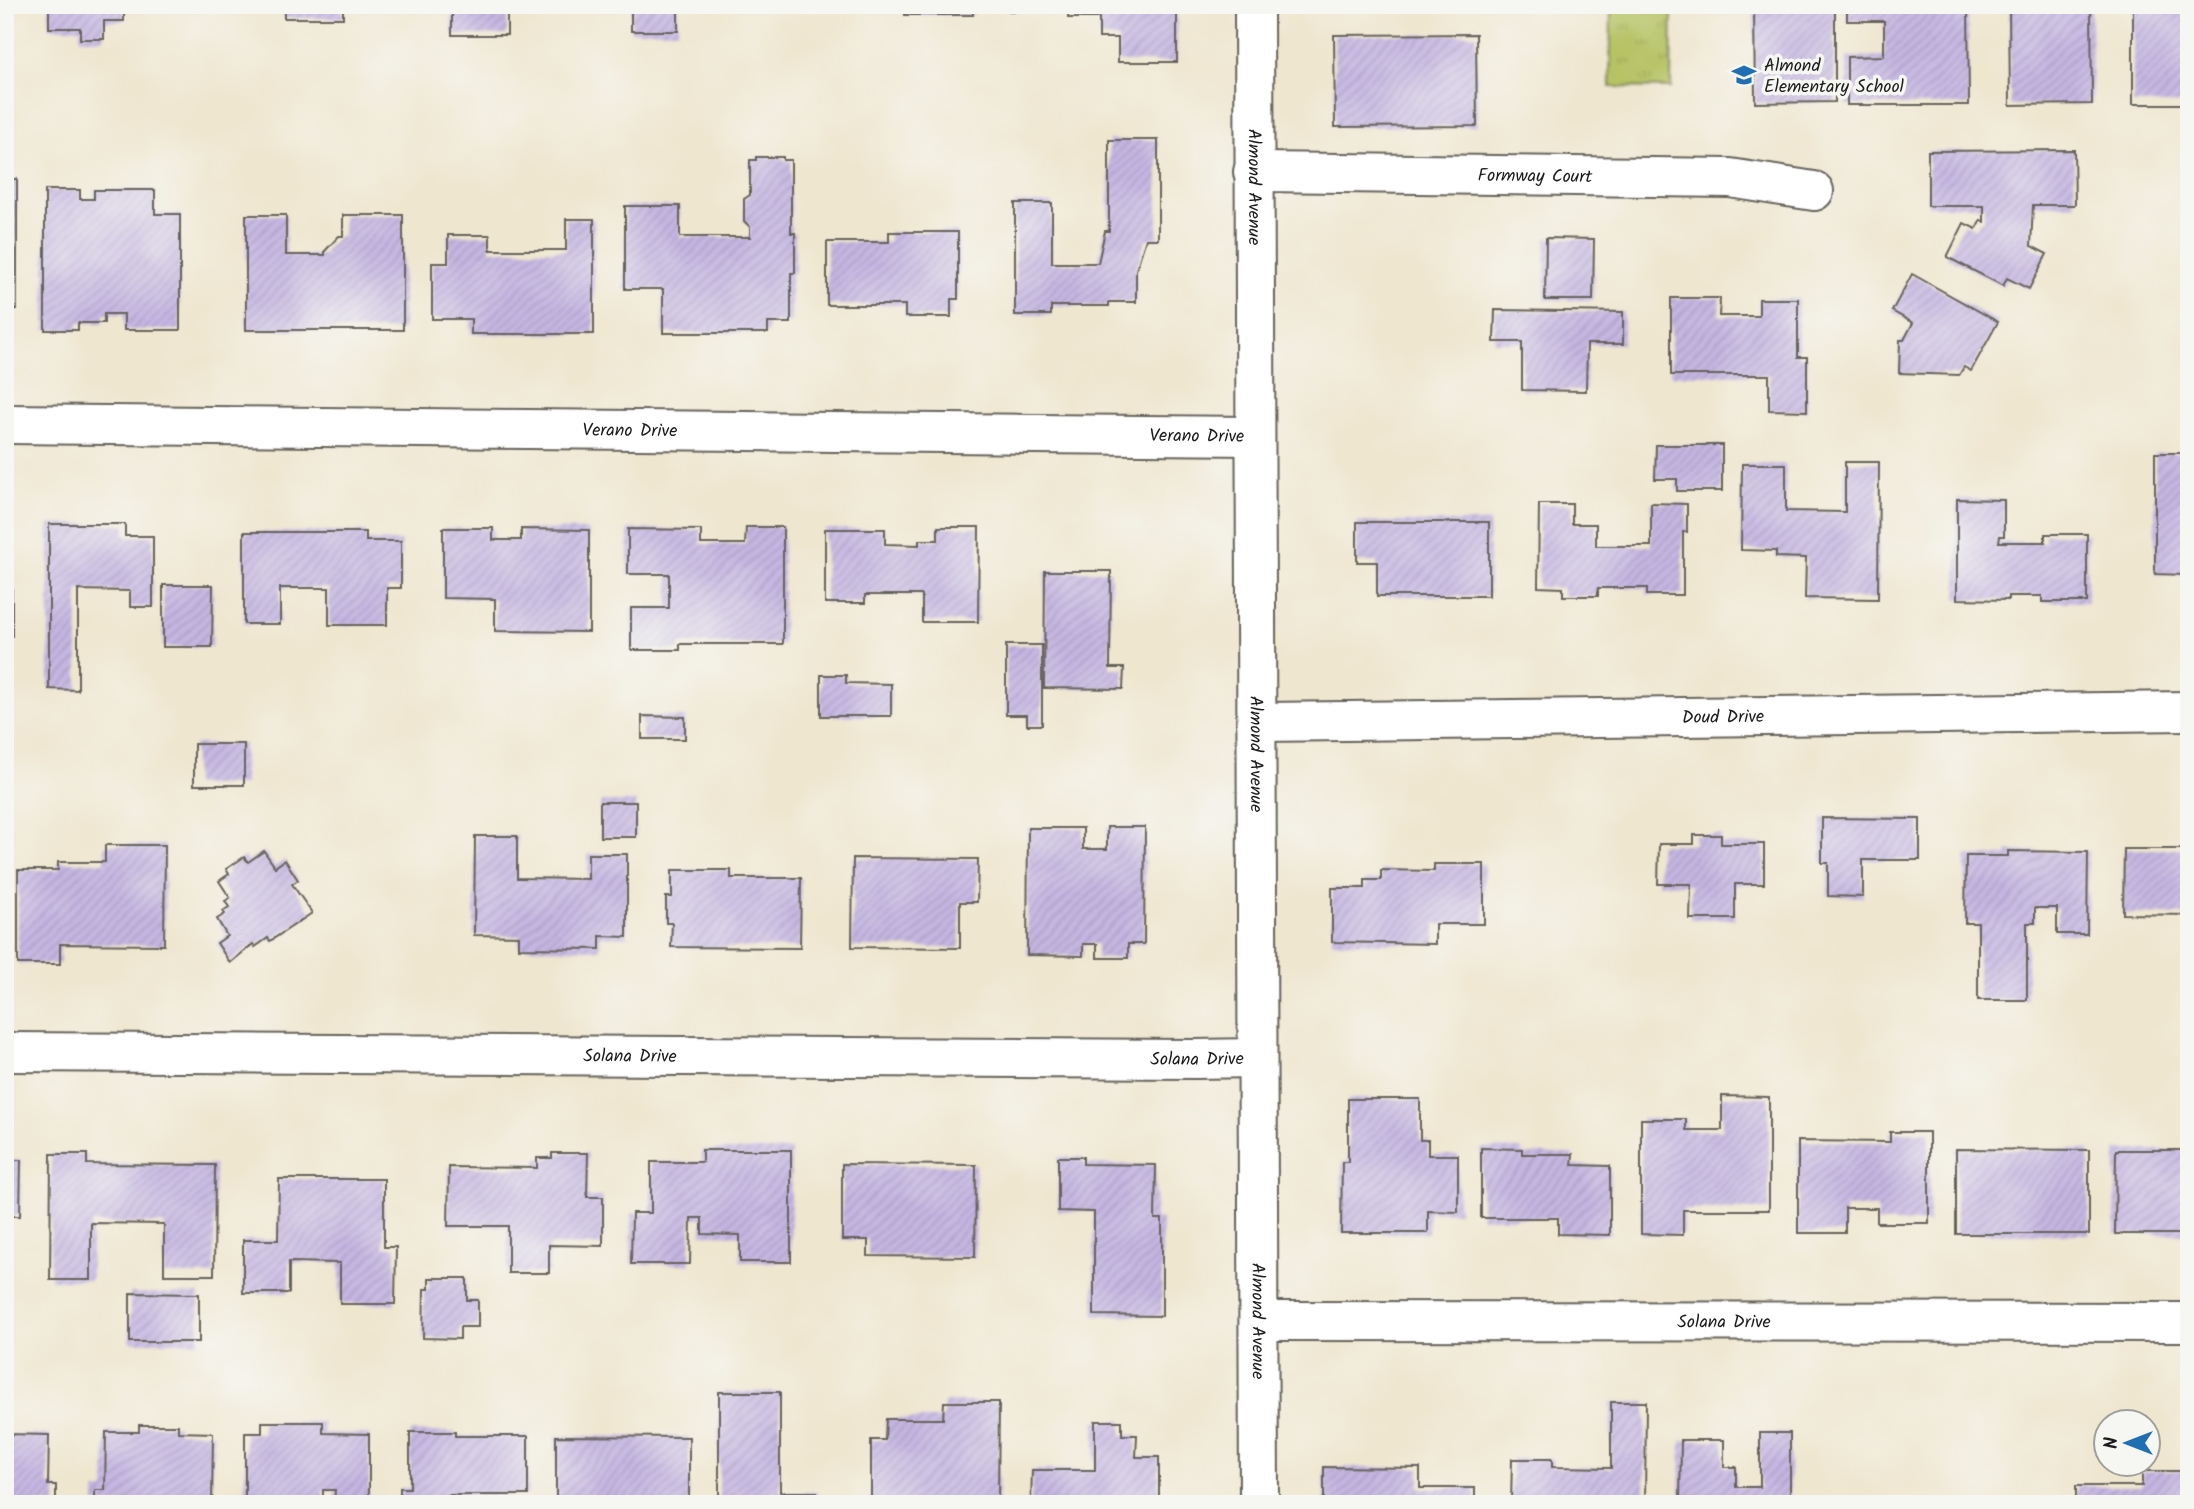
<svg xmlns="http://www.w3.org/2000/svg" width="2194" height="1509" viewBox="0 0 2194 1509" font-family="Kalam,sans-serif">
  <style>
    .park { fill: url(#park-tufts); stroke: #696f40; stroke-width: 2 }
    .building { fill: url(#building-hatch) }
    .lines { fill: none; stroke-linecap: round; stroke-linejoin: round }
    .minor-casing { stroke: #66635b; stroke-width: 42 }
    .minor { stroke: #fff; stroke-width: 38 }
    .labels { text-anchor: middle; stroke-width: 7; stroke-linejoin: round; paint-order: stroke }
    .poi-label { font-size: 18px; fill: #1c1c1c; stroke: #f6f6f2; text-anchor: start }
    .street-label { font-size: 18px; fill: #1c1c1c; stroke: #f6f6f2 }
  </style>
  <defs>
    <pattern id="park-tufts" width="24" height="20" patternUnits="userSpaceOnUse" patternTransform="scale(1.75)"><rect width="24" height="20" fill="#b6c264"/><path d="M3 7l-1-3M5 7V3M7 7l1-3M15 17l-1-3M17 17v-4M19 17l1-3" fill="none" stroke="#9ca656"/></pattern>
    <pattern id="building-hatch" width="6" height="6" patternUnits="userSpaceOnUse" patternTransform="scale(1.75)"><rect width="6" height="6" fill="#c5b6e2"/><path d="M-1 1l2-2M0 6l6-6M5 7l2-2" fill="none" stroke="#a99cc1"/></pattern>
  </defs>
  <rect width="100%" height="100%" fill="#f6f6f2"/>
  <filter id="ink" filterUnits="userSpaceOnUse"><feTurbulence type="fractalNoise" baseFrequency=".0143" numOctaves="2"/><feDisplacementMap in="SourceGraphic" scale="14" xChannelSelector="R" yChannelSelector="G"/><feConvolveMatrix kernelMatrix="1 2 1 2 8 2 1 2 1" color-interpolation-filters="sRGB"/></filter>
  <filter id="wash" filterUnits="userSpaceOnUse"><feTurbulence type="fractalNoise" baseFrequency=".00686" numOctaves="4" result="noise"/><feDisplacementMap in="SourceGraphic" scale="28" xChannelSelector="R" yChannelSelector="G"/><feGaussianBlur stdDeviation="1.57" result="paint"/><feColorMatrix in="noise" values="0 0 0 0 0 0 0 0 0 0 0 0 0 0 0 0 0 1.4 0 .05"/><feComposite in="paint" operator="in"/></filter>
  <g filter="url(#wash)">
    <rect width="100%" height="100%" fill="#efe6cf"/>
    <!-- park -->
    <path class="park" d="M1611 5H1672L1671 88 1610 87Z"/>
    <g id="blocks">
      <!-- building -->
      <g class="building">
        <path d="M49 5H207V11H124V21H104V39H80V28H49Z"/>
        <rect x="284" y="5" width="59" height="13"/>
        <rect x="452" y="5" width="55" height="30"/>
        <rect x="631" y="5" width="47" height="26"/>
        <rect x="905" y="5" width="68" height="10"/>
        <path d="M1009 5H1177V62H1118V38H1099V18H1068V11H1009Z"/>
        <path d="M1754 5H1835V102L1755 103Z"/>
        <path d="M1847 5H1968L1969 105H1847V57L1884 56V21H1847Z"/>
        <path d="M2009 5H2091L2092 104 2010 105Z"/>
        <rect x="2133" y="5" width="56" height="99"/>
        <path d="M1476 34 1477 126 1335 127 1334 35Z"/>
        <path d="M1109 140H1158V239H1146L1136 270V302H1109V306H1051V315H1015V203H1052V263H1098L1105 231H1109Z"/>
        <path d="M2074 150 2075 205H2033L2031 246 2047 254 2029 289 2007 278 2003 286 1947 257 1964 223 1976 229 1981 220 1984 222V206H1928V151Z"/>
        <path d="M756 157H783V160H791V233H795V273H791V323H768V333H663V289H625V206H680V237H750V227L744 221V199L750 195V160H756Z"/>
        <rect x="5" y="179" width="12" height="131"/>
        <path d="M45 190H80V199H94V190H155V214H180V330H124V314H104V323H78V330H45Z"/>
        <path d="M246 215H286V255H325V251L339 236H343V215H403V330H246Z"/>
        <path d="M566 219H594V334H471V319H432V263H448V235H490V250H566Z"/>
        <path d="M889 232H958V299H951V317H905V305H827V242H889Z"/>
        <path d="M1546 238 1594 239 1593 300H1545Z"/>
        <path d="M1912 274 1998 322 1971 371 1964 367 1959 375 1899 373 1900 340H1904L1913 323 1892 311Z"/>
        <path d="M1671 298H1720L1719 316H1759V299H1798V357H1807V411L1769 410V375H1671Z"/>
        <path d="M1495 310 1623 312V344H1587L1586 391 1522 390V342H1494Z"/>
        <path d="M1656 445H1722V491H1677V479H1655Z"/>
        <path d="M2155 453H2189V563H2186V575L2155 574Z"/>
        <path d="M1845 462H1879L1878 599 1805 598 1806 558 1776 557V551L1741 550 1742 464H1786V511L1845 512Z"/>
        <path d="M1957 499 2004 500V536H2000L1999 542H2045V534H2087V602H2042V596H2008V600L1957 599Z"/>
        <path d="M1651 503 1687 504V532H1683V595H1647V588H1598V596H1563V588L1538 587 1539 504H1572V524H1596V546H1651Z"/>
        <path d="M1357 522H1489V596H1377V562H1357Z"/>
        <path d="M49 524H125V536H153V607H130V591L78 590V690L49 689Z"/>
        <path d="M746 527H783V644H680V650H631V608H669V574H628V529L701 530V544H745Z"/>
        <path d="M938 527H979L978 622H922V595H865V603H825V529H885V544L919 545V540H938Z"/>
        <path d="M443 528H493V540H521V529L589 530V632L495 631V599L443 598Z"/>
        <rect x="5" y="530" width="7" height="106"/>
        <path d="M244 532H366V541H401V588H387V625H329V588H280V624H244Z"/>
        <path d="M1045 571H1111L1110 668H1124L1123 689 1044 688Z"/>
        <path d="M163 585H213L212 647H163Z"/>
        <path d="M1006 645H1042V725H1027V715H1006Z"/>
        <path d="M821 675H846V683L891 684V716H821Z"/>
        <path d="M642 716 685 717V739H642Z"/>
        <rect x="194" y="744" width="50" height="41"/>
        <rect x="600" y="802" width="36" height="35"/>
        <path d="M1822 818 1920 819V860H1863V897L1828 896V863H1822Z"/>
        <path d="M1107 827H1145L1144 944H1128V958H1097V944H1083V956L1027 955 1028 828H1083V849H1107Z"/>
        <path d="M1694 835H1721V844H1764V884H1735V919H1690L1691 884H1658L1659 844H1694Z"/>
        <path d="M475 836H517V878L588 879V854H627V937L600 936V949L519 948V936L474 935Z"/>
        <path d="M105 845H165L164 945 60 944V964H18V870H58V862H105Z"/>
        <path d="M2124 849H2189V915L2123 914Z"/>
        <path d="M264 851 275 867 285 860 298 880 292 884 312 913 270 941 268 938 255 947 253 944 230 963 217 943 227 936 217 919 225 914 223 911 229 907 225 901 230 898 219 881 229 874 226 869 244 857 248 862Z"/>
        <path d="M2008 851 2088 852 2087 934H2057V908H2035V923H2027V1000H1978V923H1965L1966 856H2008Z"/>
        <path d="M853 858 978 859 977 902H960V948L852 947Z"/>
        <path d="M1434 864H1484V924H1435V944L1332 942V888H1365V880H1381V870L1434 871Z"/>
        <path d="M672 870H731V878H801L800 948 671 947 672 923H666V897H672Z"/>
        <path d="M1722 1096 1769 1097V1210H1683V1235L1641 1234V1119H1686V1130H1722Z"/>
        <path d="M1348 1099H1420V1140H1428V1155H1458V1212L1428 1211V1233H1341L1342 1162H1348Z"/>
        <path d="M1890 1132H1929V1223H1877V1208H1845V1233H1798V1141L1890 1142Z"/>
        <path d="M1481 1148 1522 1149V1154H1573L1572 1165 1610 1166V1235L1558 1234V1218H1481Z"/>
        <path d="M1956 1149 2089 1150V1234H1956Z"/>
        <path d="M702 1150H791V1262H740V1235L702 1234V1218H691L690 1264H631L632 1213H651V1162H702Z"/>
        <path d="M2116 1150H2189V1234H2115Z"/>
        <path d="M552 1153H588L587 1197H603V1246L549 1245V1273H508V1226H448L449 1167 537 1168V1158H552Z"/>
        <path d="M51 1154H87V1164L215 1165 214 1275H164V1224L91 1223V1280H50Z"/>
        <path d="M1058 1157H1083V1164L1156 1165 1155 1219H1162V1316L1094 1315V1212L1058 1211Z"/>
        <path d="M5 1160H21L20 1216H5Z"/>
        <path d="M842 1164 976 1165 975 1257 868 1256V1240H842Z"/>
        <path d="M279 1179H384V1247H396L395 1304H340V1263L289 1262V1293H243V1240H278Z"/>
        <path d="M429 1278H467V1300H478V1327H460V1339L423 1338 424 1289H429Z"/>
        <path d="M130 1293 199 1294V1342H130Z"/>
        <path d="M719 1392H780V1492H817V1504H719Z"/>
        <path d="M944 1402H999L998 1504H871V1440H885L886 1419H943Z"/>
        <path d="M1611 1402H1646L1645 1504H1511L1512 1459H1552V1467L1611 1468Z"/>
        <path d="M1095 1421H1122V1435H1137L1136 1457H1159V1504H1031L1032 1470H1095Z"/>
        <path d="M262 1422H323V1433L369 1434V1504H334L335 1490H323V1501H304V1504H245V1433H262Z"/>
        <path d="M139 1425H178V1432L213 1433 212 1504H95V1490H105L106 1432H139Z"/>
        <path d="M410 1432H455V1436H528V1495H448V1504H400V1488H410Z"/>
        <path d="M1760 1433H1790V1504H1680L1681 1440H1724V1467H1736V1487H1760Z"/>
        <path d="M5 1434 49 1435 48 1485H56V1504H5Z"/>
        <path d="M556 1436 689 1437V1504H556Z"/>
        <path d="M1324 1467 1420 1468V1488H1475V1504H1324Z"/>
        <path d="M2142 1471H2189V1504H2076V1486H2142Z"/>
      </g>
    </g>
  </g>
  <g filter="url(#ink)">
    <use href="#blocks" fill-opacity="0" stroke="#66635b" stroke-width="2"/>
    <g class="lines">
      <!-- minor casing -->
      <g class="minor-casing">
        <g id="minor">
          <path id="s1" d="M1254 5 1259 1504"/>
          <path id="s2" d="M1253 172 1730 178 1814 191"/>
          <path id="s3" d="M5 424 1254 436"/>
          <path id="s4" d="M1256 722 2189 711"/>
          <path id="s5" d="M5 1052 1195 1059 1256 1058"/>
          <path id="s6" d="M1260 1321 2189 1322"/>
        </g>
      </g>
      <!-- minor -->
      <use href="#minor" class="minor"/>
    </g>
  </g>
  <!-- icons -->
  <defs>
    <g id="school-bare" transform="scale(1.89)"><path d="M0-5L7-2L0 1L-7-2ZM-4 1L0 2.5L4 1V4Q0 6-4 4Z" fill="#1f6fb2" stroke="#f6f6f2" stroke-width="2.5" paint-order="stroke"/></g>
  </defs>
  <g fill-rule="evenodd">
    <use href="#school-bare" x="1744" y="75"/>
  </g>
  <g class="labels">
    <!-- poi labels -->
    <g class="poi-label">
      <text x="1764" y="71">Almond<tspan x="1764" dy="21">Elementary School</tspan></text>
    </g>
    <!-- street labels -->
    <g class="street-label">
      <text dy="6" stroke="none"><textPath href="#s2" startOffset="282">Formway Court</textPath></text>
      <text dy="6" stroke="none"><textPath href="#s1" startOffset="182">Almond Avenue</textPath></text>
      <text dy="6" stroke="none"><textPath href="#s3" startOffset="625">Verano Drive</textPath></text>
      <text dy="6" stroke="none"><textPath href="#s3" startOffset="1192">Verano Drive</textPath></text>
      <text dy="6" stroke="none"><textPath href="#s4" startOffset="467">Doud Drive</textPath></text>
      <text dy="6" stroke="none"><textPath href="#s1" startOffset="749">Almond Avenue</textPath></text>
      <text dy="6" stroke="none"><textPath href="#s5" startOffset="625">Solana Drive</textPath></text>
      <text dy="6" stroke="none"><textPath href="#s5" startOffset="1192">Solana Drive</textPath></text>
      <text dy="6" stroke="none"><textPath href="#s1" startOffset="1316">Almond Avenue</textPath></text>
      <text dy="6" stroke="none"><textPath href="#s6" startOffset="464">Solana Drive</textPath></text>
    </g>
  </g>
  <!-- margin -->
  <rect width="2194" height="1509" fill="none" stroke="#f6f6f2" stroke-width="28"/>
  <!-- north arrow -->
  <g transform="translate(2127 1443) rotate(270)"><circle r="33" fill="#f6f6f2" stroke="#9f9f9c" stroke-width="2"/>
  <path d="M0-5L12 26L0 18L-12 26Z" fill="#1f6fb2"/>
  <text y="-10" font-size="19" font-weight="bold" text-anchor="middle" fill="#1c1c1c">N</text>
  </g>
</svg>
